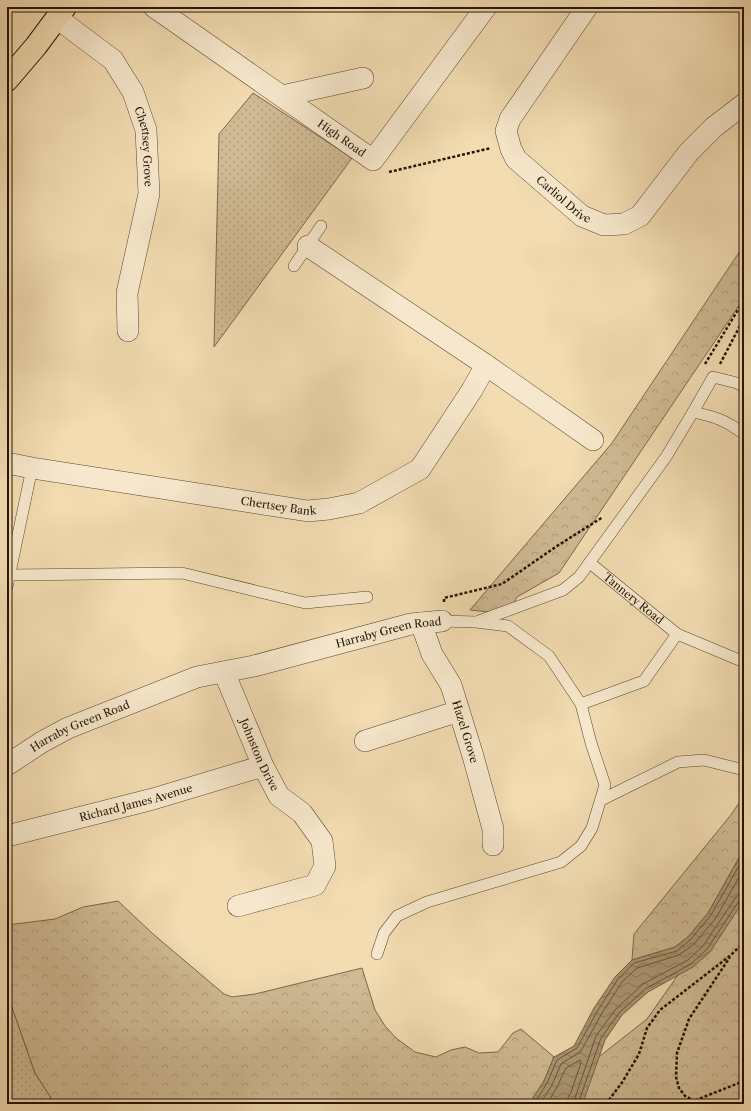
<svg xmlns="http://www.w3.org/2000/svg" width="751" height="1111" viewBox="0 0 751 1111" font-family="'Libre Caslon Text',serif">
  <style>
    .grass { fill: url(#grass-dots); stroke: #7a674c }
    .forest { fill: url(#forest-crowns); stroke: #7a674c }
    .water { fill: url(#water-waves); stroke: #766348 }
    .lines { fill: none; stroke-linecap: round; stroke-linejoin: round }
    .shore { stroke: #68563c; stroke-width: 1 }
    .service-casing { stroke: #58462f; stroke-width: 12 }
    .minor-casing { stroke: #58462f; stroke-width: 22 }
    .primary-casing { stroke: #241403; stroke-width: 24 }
    .path { stroke: #241403; stroke-width: 2.5; stroke-dasharray: 3 2; stroke-linecap: butt }
    .service { stroke: #f7e8cd; stroke-width: 11 }
    .minor { stroke: #f7e8cd; stroke-width: 21 }
    .primary { stroke: #f3dcb2; stroke-width: 22 }
    .labels { text-anchor: middle; stroke-width: 3; stroke-linejoin: round; paint-order: stroke }
    .street-label { font-size: 11px; fill: #241403; stroke: #f7e8cd }
  </style>
  <defs>
    <pattern id="grass-dots" width="8" height="8" patternUnits="userSpaceOnUse"><rect width="8" height="8" fill="#d0ba94"/><path d="M2 2h.1M6 6h.1" fill="none" stroke="#b29f7e" stroke-width="1.8" stroke-linecap="round"/></pattern>
    <pattern id="forest-crowns" width="20" height="18" patternUnits="userSpaceOnUse"><rect width="20" height="18" fill="#d0ba94"/><path d="M2 6a3 3 0 1 1 6 0M12 15a3 3 0 1 1 6 0" fill="none" stroke="#b29f7e"/></pattern>
    <pattern id="water-waves" width="16" height="10" patternUnits="userSpaceOnUse"><rect width="16" height="10" fill="#ad9876"/><path d="M0 5q4-4 8 0t8 0" fill="none" stroke="#8d7b5f"/></pattern>
  </defs>
  <rect width="100%" height="100%" fill="#f3dcb2"/>
  <filter id="stains"><feTurbulence type="fractalNoise" baseFrequency=".005" numOctaves="4"/><feColorMatrix values="0 0 0 0 .2 0 0 0 0 .09 0 0 0 0 .02 0 0 0 .5 -.17"/></filter>
  <radialGradient id="worn" r=".72"><stop offset=".6" stop-color="#630" stop-opacity="0"/><stop offset="1" stop-color="#630" stop-opacity=".3"/></radialGradient>
  <!-- grass -->
  <g class="grass">
    <path d="M253 93 352 158 214 347 219 134Z"/>
    <path d="M7 993 35 1073 55 1104H7Z"/>
  </g>
  <!-- forest -->
  <g class="forest">
    <path d="M744 245V298L559 573 517 597 508 614 470 610 612 443Z"/>
    <path d="M744 796V849L708 913 688 937 675 947 632 960 634 934 730 816Z"/>
    <path d="M744 881V1104H539L647 1019Z"/>
    <path d="M118 901 153 934 205 978 224 994 232 997 255 994 362 968 375 1010 385 1026 396 1038 415 1052 436 1057 451 1050 465 1047 479 1053 498 1052 513 1033 521 1029 554 1057 544 1081 529 1104H55L35 1073 7 993V925L55 919 83 907Z"/>
  </g>
  <!-- water -->
  <path class="water" d="M744 849V900L710 952 693 967 648 992 622 1015 605 1040 584 1100 580 1104H529L544 1081 554 1057 574 1046 594 1008 615 977 632 960 675 947 688 937 708 913Z"/>
  <g class="lines">
    <!-- shore -->
    <g class="shore">
      <path d="M534 1104 547 1083 557 1060 577 1048 598 1010 618 979 634 963 677 951 691 939 711 915 744 857"/>
      <path d="M540 1104 552 1085 561 1064 581 1051 602 1013 622 982 637 968 679 955 694 944 716 918 744 868"/>
      <path d="M547 1104 557 1087 566 1068 580 1060 581 1063 571 1092 568 1098 567 1104"/>
      <path d="M573 1104 596 1036 615 1010 643 984 688 960 703 946 736 897 740 894H744"/>
      <path d="M578 1104 601 1038 619 1013 645 989 691 964 707 949 739 901 744 899"/>
    </g>
    <!-- service casing -->
    <g class="service-casing">
      <g id="service">
        <path d="M294 266 321 226"/>
        <path d="M693 412 713 377 737 383 744 387"/>
        <path id="s1" d="M590 563 677 634 744 662"/>
        <path d="M10 575 182 573 305 603 367 597"/>
        <path d="M7 587 32 468"/>
        <path d="M479 621 563 590 579 577 666 457 693 412C716 417 725 420 744 434"/>
        <path d="M581 704 644 681 677 634"/>
        <path d="M601 800 678 762 704 760 744 770"/>
        <path d="M377 954 384 933 397 916 427 902 561 862 581 846 592 828 605 785 591 743 581 704 549 656 508 626 476 622 442 621"/>
      </g>
    </g>
    <!-- minor casing -->
    <g class="minor-casing">
      <g id="minor">
        <path id="s2" d="M154 7 373 160 486 7"/>
        <path id="s3" d="M587 7 510 119 506 131 511 149 516 159 582 216 604 225 624 224 640 216 689 152 714 127 744 104"/>
        <path id="s4" d="M57 18 113 60 133 92 146 130 149 194 127 293 128 331"/>
        <path d="M282 96 363 78"/>
        <path d="M308 246 486 365 593 440"/>
        <path id="s5" d="M7 463 32 468 308 511 329 509 359 503 420 469 472 390 486 365"/>
        <path id="s6" d="M421 623 432 654 451 685 473 756 493 829V845"/>
        <path id="s7" d="M224 672 263 766 279 796 302 813 322 841 325 866 315 885 238 906"/>
        <path d="M365 741 459 711"/>
        <path id="s8" d="M7 765 42 742 68 728 197 677 254 666 411 624 442 621"/>
        <path id="s9" d="M7 836 153 799 263 766"/>
      </g>
    </g>
    <!-- primary casing -->
    <g class="primary-casing">
      <path id="primary" d="M7 80 36 46 65 7"/>
    </g>
    <!-- path -->
    <g class="path">
      <path d="M389 172 491 148"/>
      <path d="M705 364 744 300"/>
      <path d="M720 364 744 318"/>
      <path d="M444 602V598L502 584 557 546 603 517"/>
      <path d="M695 1101 685 1096 679 1088 676 1077 677 1053 689 1019 730 957"/>
      <path d="M606 1104 623 1081 639 1054 647 1028 660 1010 731 955 744 942"/>
      <path d="M686 1104 744 1081"/>
    </g>
    <!-- service -->
    <use href="#service" class="service"/>
    <!-- minor -->
    <use href="#minor" class="minor"/>
    <!-- primary -->
    <use href="#primary" class="primary"/>
  </g>
  <g class="labels">
    <!-- street labels -->
    <g class="street-label">
      <text dy="4" stroke="none"><textPath href="#s2" startOffset="229">High Road</textPath></text>
      <text dy="4" stroke="none"><textPath href="#s4" startOffset="164">Chertsey Grove</textPath></text>
      <text dy="4" stroke="none"><textPath href="#s3" startOffset="241">Carliol Drive</textPath></text>
      <text dy="4" stroke="none"><textPath href="#s5" startOffset="275">Chertsey Bank</textPath></text>
      <text dy="4" stroke="none"><textPath href="#s1" startOffset="56">Tannery Road</textPath></text>
      <text dy="4" stroke="none"><textPath href="#s8" startOffset="407">Harraby Green Road</textPath></text>
      <text dy="4" stroke="none"><textPath href="#s8" startOffset="83">Harraby Green Road</textPath></text>
      <text dy="4" stroke="none"><textPath href="#s6" startOffset="118">Hazel Grove</textPath></text>
      <text dy="4" stroke="none"><textPath href="#s7" startOffset="90">Johnston Drive</textPath></text>
      <text dy="4" stroke="none"><textPath href="#s9" startOffset="133">Richard James Avenue</textPath></text>
    </g>
  </g>
  <!-- margin -->
  <rect width="751" height="1111" fill="none" stroke="#f3dcb2" stroke-width="24"/>
  <rect x="8" y="8" width="735" height="1095" fill="none" stroke="#241403" stroke-width="2"/>
  <rect x="12" y="12" width="727" height="1087" fill="none" stroke="#241403"/>
  <rect width="100%" height="100%" filter="url(#stains)"/>
  <rect width="100%" height="100%" fill="url(#worn)"/>
</svg>
